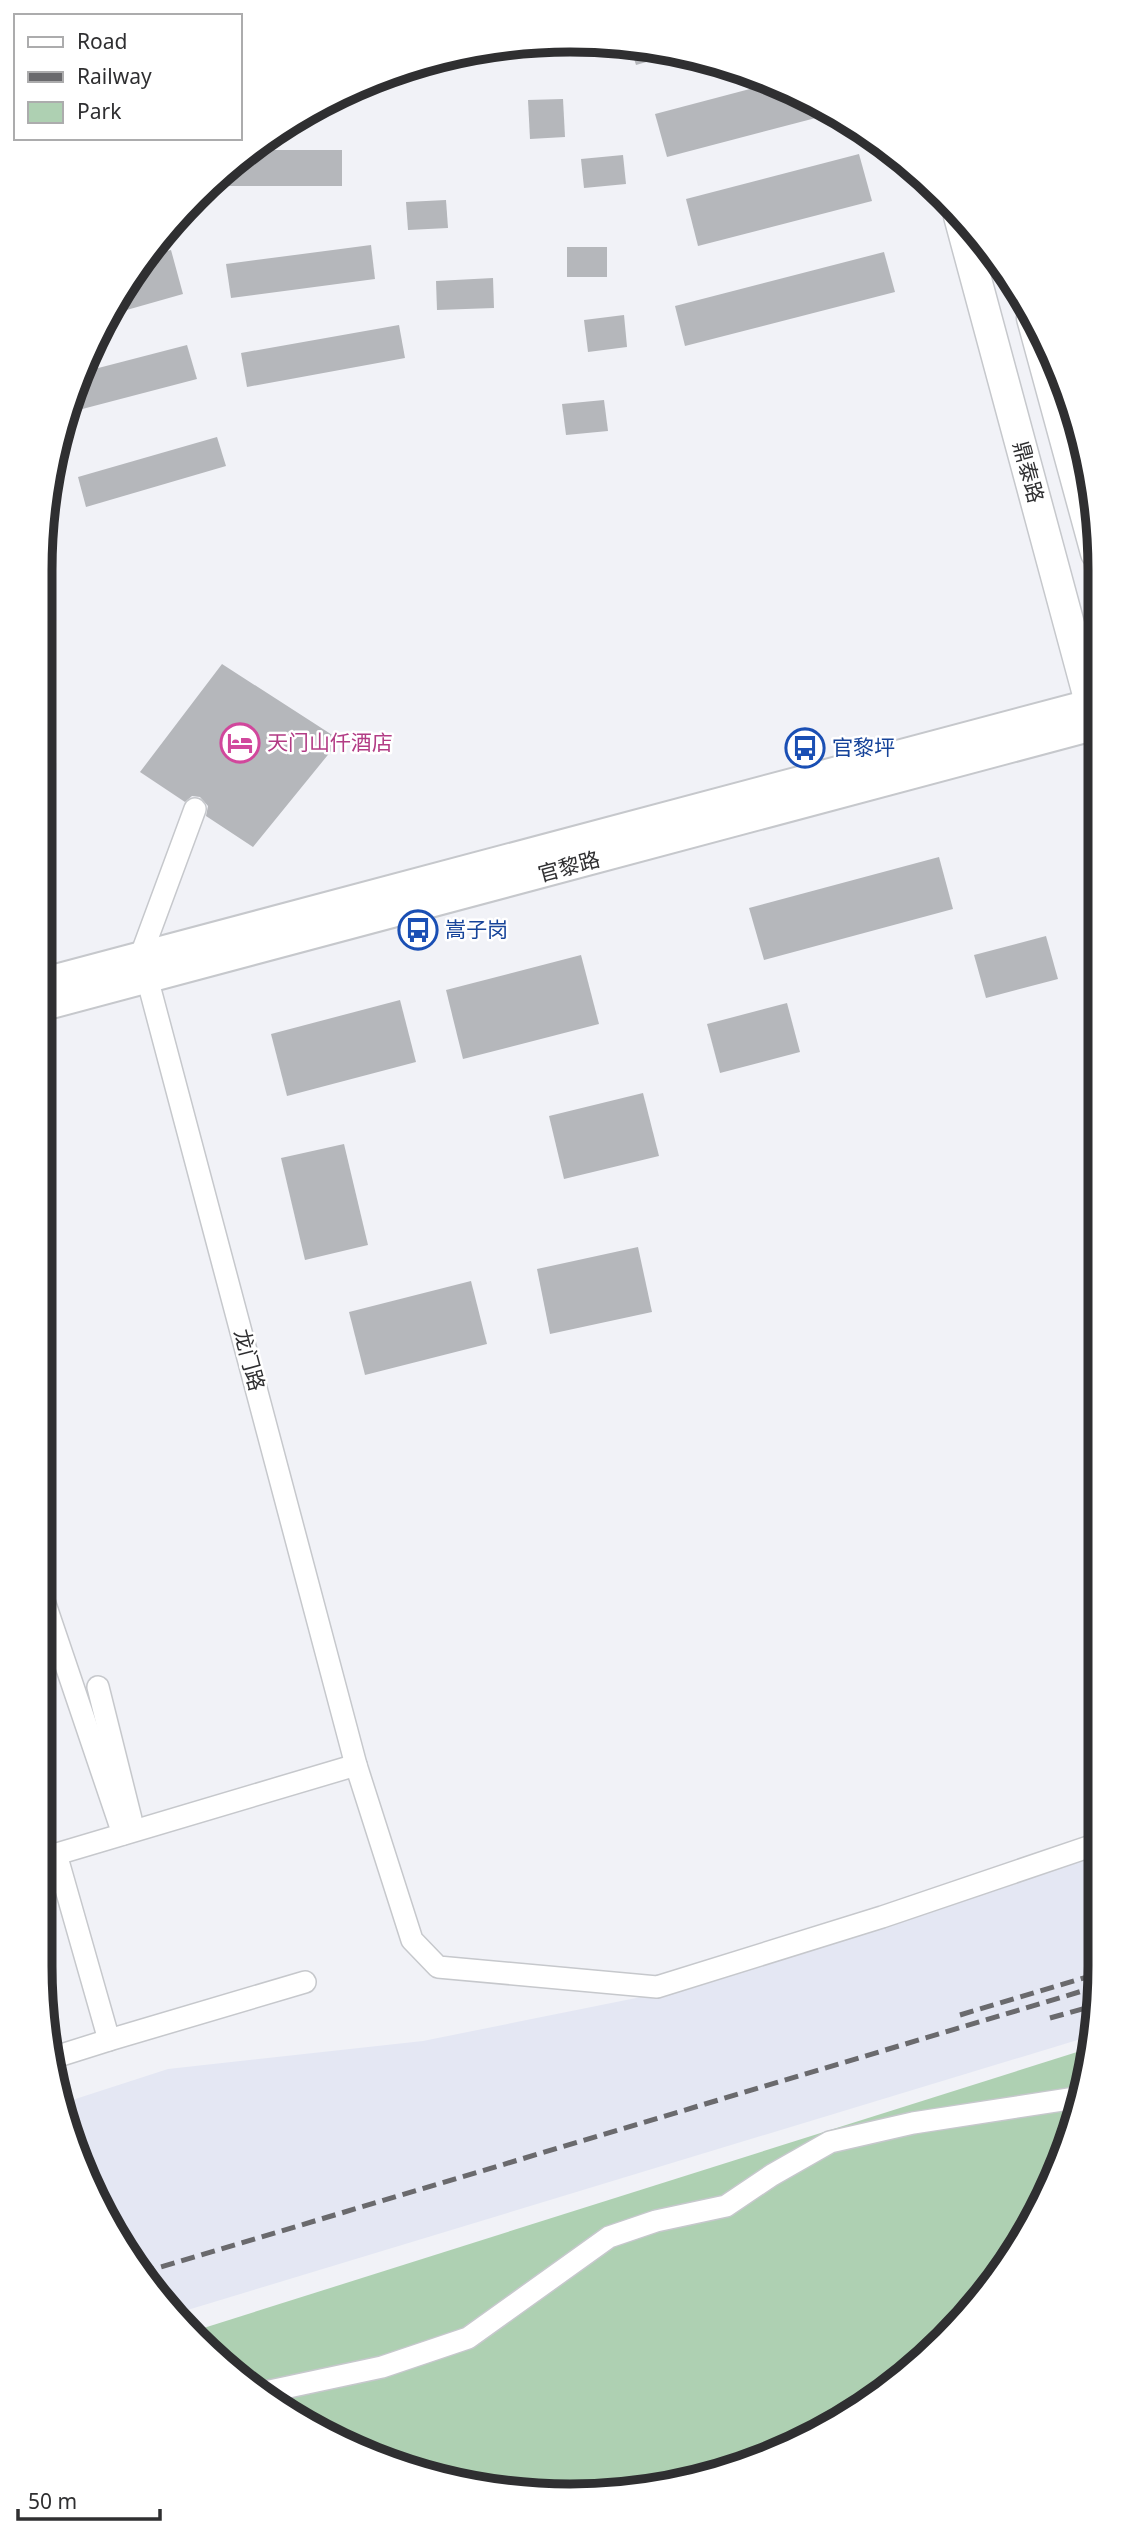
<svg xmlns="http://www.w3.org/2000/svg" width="1141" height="2537" viewBox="0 0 1141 2537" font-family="'Noto Sans','Noto Sans SC',sans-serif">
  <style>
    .built { fill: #e4e7f3 }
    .green { fill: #aed0b2 }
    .building { fill: #b5b7bb }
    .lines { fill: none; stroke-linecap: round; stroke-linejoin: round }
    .minor-casing { stroke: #c6c8cc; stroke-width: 24 }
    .major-casing { stroke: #c6c8cc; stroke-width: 30 }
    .highway-casing { stroke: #c6c8cc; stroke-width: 33 }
    .minor { stroke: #fff; stroke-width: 21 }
    .major { stroke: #fff; stroke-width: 26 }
    .highway { stroke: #fff; stroke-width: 30 }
    .rail { stroke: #6a6a6d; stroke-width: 5; stroke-dasharray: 14 7; stroke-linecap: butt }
    .labels { text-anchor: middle; stroke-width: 5; stroke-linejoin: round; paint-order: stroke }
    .street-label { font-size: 21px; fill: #2f2f31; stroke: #fff }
    .hotel-label { font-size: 21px; fill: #b23c85; stroke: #fff; text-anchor: start }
    .transit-label { font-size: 21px; fill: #164399; stroke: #fff; text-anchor: start }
    .rim { fill: none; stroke: #2f2f31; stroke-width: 9 }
  </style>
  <rect width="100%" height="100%" fill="#f1f2f7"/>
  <!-- built -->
  <path class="built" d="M1100 1848 1101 1967 1094 2035 171 2315 111 2231 69 2137 63 2103 168 2069 423 2041 661 1993Z"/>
  <!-- green -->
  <path class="green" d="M1093 2047 1090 2070 1061 2169 969 2316 835 2426 674 2487 570 2497 467 2487 306 2426 191 2332Z"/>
  <!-- building -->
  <g class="building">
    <path d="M630 46 674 50 681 52 636 65Z"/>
    <path d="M776 82 831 114 667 157 655 114Z"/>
    <path d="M563 99 565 137 530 139 528 100Z"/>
    <path d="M251 150H342V186H208Z"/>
    <path d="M859 154 872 201 698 246 686 199Z"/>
    <path d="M623 155 626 184 584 188 581 159Z"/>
    <path d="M446 200 448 228 408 230 406 202Z"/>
    <path d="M371 245 375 279 231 298 226 264Z"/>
    <rect x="567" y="247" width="40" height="30"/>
    <path d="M171 250 183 294 109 315 129 276 145 257Z"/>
    <path d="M884 252 895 292 685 346 675 306Z"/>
    <path d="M493 278 494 308 437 310 436 281Z"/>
    <path d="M624 315 627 347 588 352 584 320Z"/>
    <path d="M399 325 405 358 247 387 241 353Z"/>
    <path d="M187 345 197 379 67 413 79 373Z"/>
    <path d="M604 400 608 431 566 435 562 404Z"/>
    <path d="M217 437 226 466 86 507 78 477Z"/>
    <path d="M222 664 340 740 253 847 206 816 208 806 200 797 192 796 185 802 140 772Z"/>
    <path d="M939 857 953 909 764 960 749 908Z"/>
    <path d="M1046 936 1058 979 986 998 974 955Z"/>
    <path d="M581 955 599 1024 463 1059 446 990Z"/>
    <path d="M400 1000 416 1062 287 1096 271 1034Z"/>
    <path d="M787 1003 800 1052 720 1073 707 1024Z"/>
    <path d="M643 1093 659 1156 564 1179 549 1116Z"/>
    <path d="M344 1144 368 1245 305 1260 281 1158Z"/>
    <path d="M638 1247 652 1312 550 1334 537 1269Z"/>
    <path d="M471 1281 487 1344 365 1375 349 1312Z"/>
  </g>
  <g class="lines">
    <!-- minor casing -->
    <g class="minor-casing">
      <g id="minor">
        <path d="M195 809 141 955 356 1765"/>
        <path d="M40 1589 123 1834"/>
        <path d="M98 1687 131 1819"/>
        <path d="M56 1854 109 2040 305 1982"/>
        <path d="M40 1859 356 1765 412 1940 438 1967 657 1987 882 1917 1100 1843"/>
        <path d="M55 2057 109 2040"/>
        <path d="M265 2392 382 2367 468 2338 609 2237 656 2221 726 2206 772 2175 830 2142 913 2123 1082 2097"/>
      </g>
    </g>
    <!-- major casing -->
    <g class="major-casing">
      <g id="major">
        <path d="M40 982 1097 701"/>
        <path d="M40 1008 1097 726"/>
      </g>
    </g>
    <!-- highway casing -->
    <g class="highway-casing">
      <g id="highway">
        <path d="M959 216 1097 728"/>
        <path d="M1032 318 1096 553"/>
      </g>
    </g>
    <!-- minor -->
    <use href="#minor" class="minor"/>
    <!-- major -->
    <use href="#major" class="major"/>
    <!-- highway -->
    <use href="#highway" class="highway"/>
    <!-- rail -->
    <g class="rail">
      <path d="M960 2015 1100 1973"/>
      <path d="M1050 2018 1097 2005"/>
      <path d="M141 2273 1099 1986"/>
    </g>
  </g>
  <!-- icons -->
  <defs>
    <g id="hotel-ring" transform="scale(2.0125)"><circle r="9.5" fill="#fff" stroke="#d1479c" stroke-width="1.5"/><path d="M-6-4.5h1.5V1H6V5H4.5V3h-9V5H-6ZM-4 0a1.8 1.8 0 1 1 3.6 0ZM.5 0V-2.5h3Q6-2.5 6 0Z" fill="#d1479c"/></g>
    <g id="bus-ring" transform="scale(2.0125)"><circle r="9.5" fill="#fff" stroke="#1a4fb4" stroke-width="1.5"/><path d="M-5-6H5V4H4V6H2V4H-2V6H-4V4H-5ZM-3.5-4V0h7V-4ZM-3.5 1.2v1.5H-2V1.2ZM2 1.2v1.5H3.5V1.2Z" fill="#1a4fb4"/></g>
  </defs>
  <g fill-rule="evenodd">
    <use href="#hotel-ring" x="240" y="743"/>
    <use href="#bus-ring" x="805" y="748"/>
    <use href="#bus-ring" x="418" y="930"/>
  </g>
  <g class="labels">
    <!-- street labels -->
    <g class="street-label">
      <text transform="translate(1028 472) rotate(75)" y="7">鼎泰路</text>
      <text transform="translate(569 867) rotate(-15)" y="7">官黎路</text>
      <text transform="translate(249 1360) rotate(75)" y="7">龙门路</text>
    </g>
    <!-- hotel labels -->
    <g class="hotel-label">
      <text x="267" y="750">天门山仟酒店</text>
    </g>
    <!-- transit labels -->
    <g class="transit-label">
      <text x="832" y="755">官黎坪</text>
      <text x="445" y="937">嵩子岗</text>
    </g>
  </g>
  <!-- crop -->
  <path d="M0 0H1141V2537H0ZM570 52H570A518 518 0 0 1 1088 570V1966A518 518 0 0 1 570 2484H570A518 518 0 0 1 52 1966V570A518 518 0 0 1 570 52Z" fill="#fff" fill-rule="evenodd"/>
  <path class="rim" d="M570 52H570A518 518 0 0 1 1088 570V1966A518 518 0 0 1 570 2484H570A518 518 0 0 1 52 1966V570A518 518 0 0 1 570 52Z"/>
  <!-- legend -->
  <rect x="14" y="14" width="228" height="126" fill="#ffffff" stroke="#acacad" stroke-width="2"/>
  <rect x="28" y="37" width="35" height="10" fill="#ffffff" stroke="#acacad" stroke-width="2"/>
  <text x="77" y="49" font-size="21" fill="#2f2f31">Road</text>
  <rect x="28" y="72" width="35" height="10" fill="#6a6a6d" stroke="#acacad" stroke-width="2"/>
  <text x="77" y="84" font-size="21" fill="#2f2f31">Railway</text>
  <rect x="28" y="102" width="35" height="21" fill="#aed0b2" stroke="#acacad" stroke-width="2"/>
  <text x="77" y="119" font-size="21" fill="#2f2f31">Park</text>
  <!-- scale -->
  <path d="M18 2509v10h142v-10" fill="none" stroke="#2f2f31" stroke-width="3.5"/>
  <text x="28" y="2509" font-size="21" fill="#2f2f31" stroke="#ffffff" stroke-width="5" paint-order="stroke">50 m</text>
</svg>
